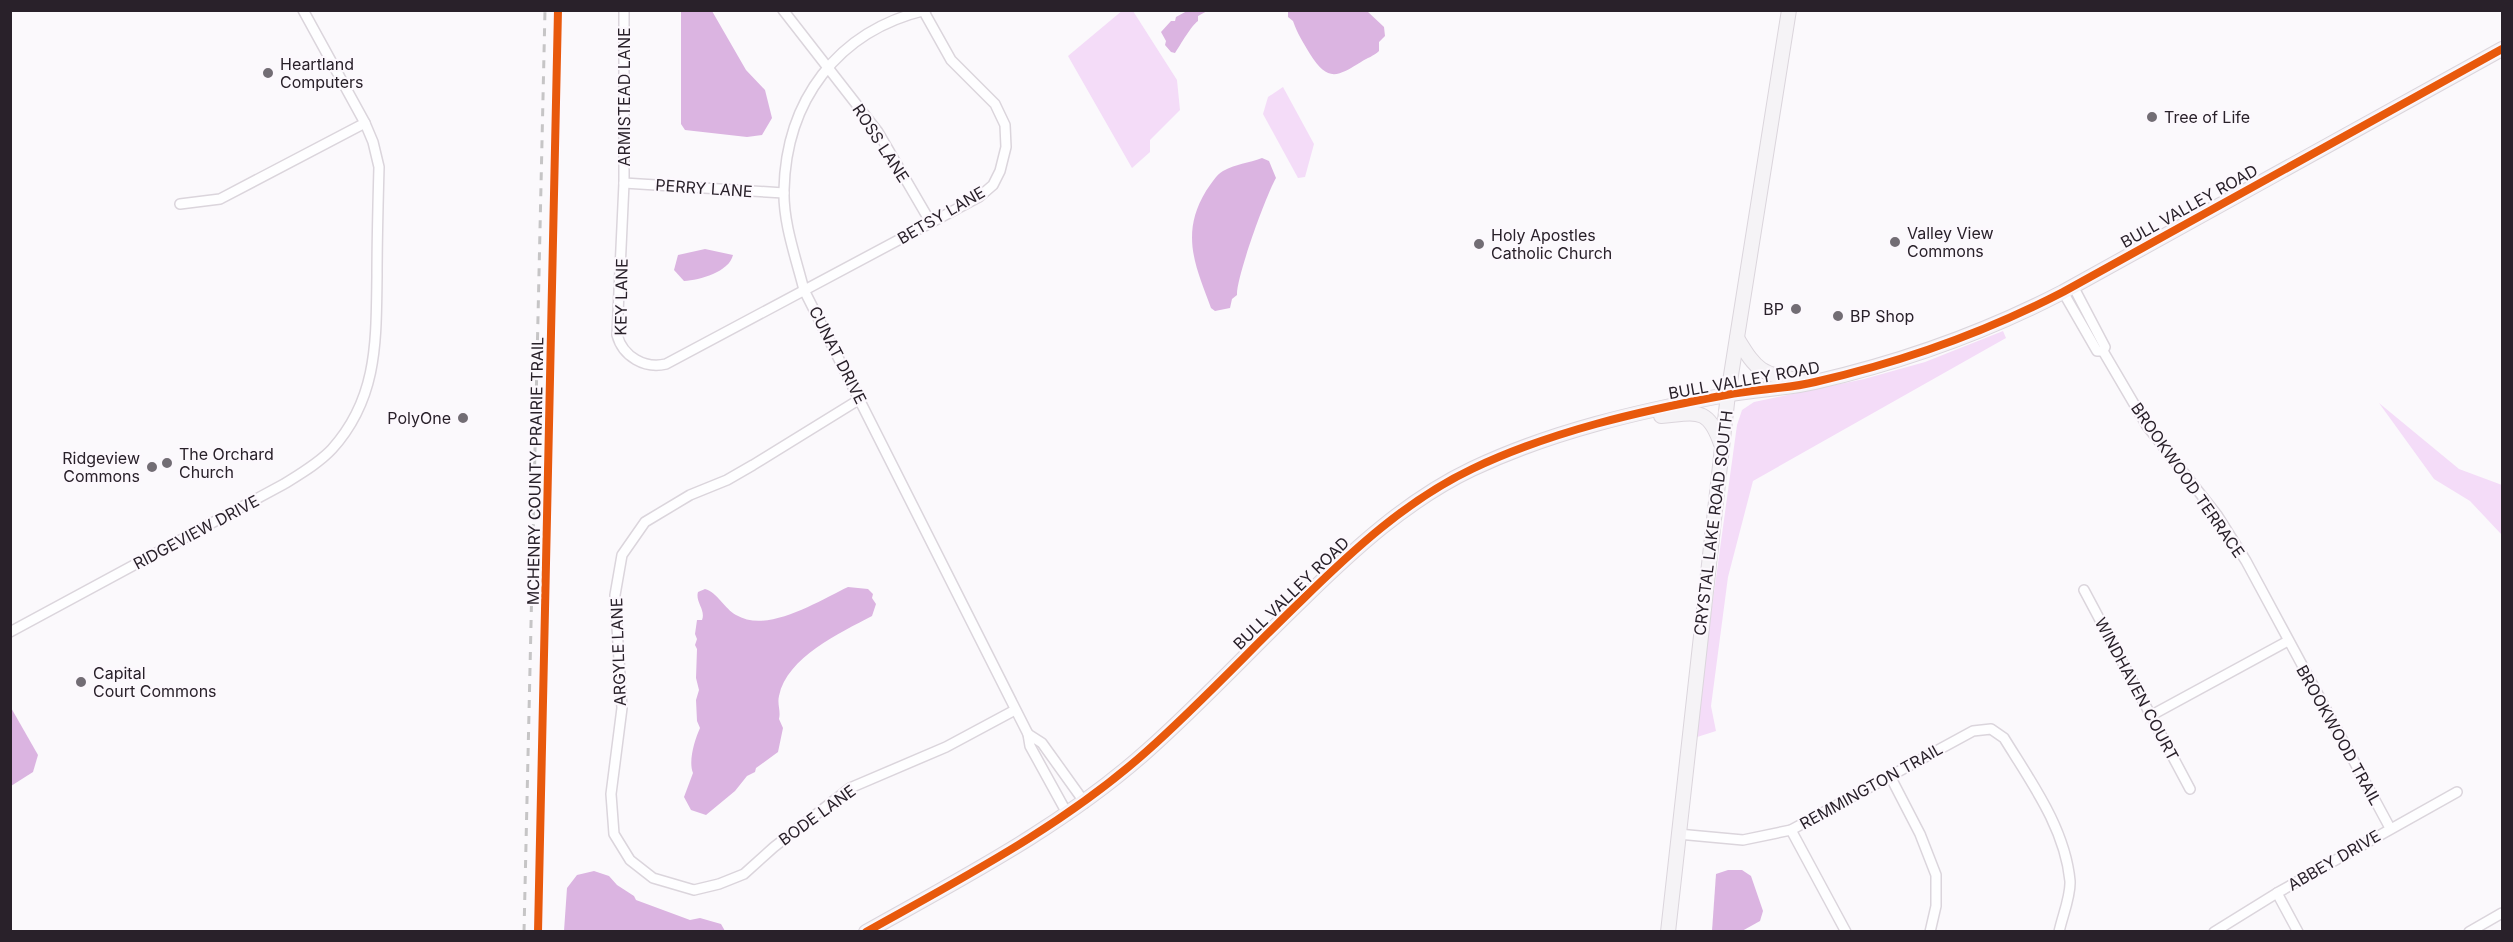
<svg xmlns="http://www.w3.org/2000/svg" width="2513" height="942" viewBox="0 0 2513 942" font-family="Inter,sans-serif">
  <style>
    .green { fill: #f4dcf8 }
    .water { fill: #dbb4e1 }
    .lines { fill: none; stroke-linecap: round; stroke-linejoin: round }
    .street-casing { stroke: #dbd5dc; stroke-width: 12 }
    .secondary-casing { stroke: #dbd5dc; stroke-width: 16 }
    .street { stroke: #fefeff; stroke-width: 9 }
    .secondary { stroke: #f5f3f6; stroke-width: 14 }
    .rail { stroke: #c6c5c6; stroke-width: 3; stroke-dasharray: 8 8; stroke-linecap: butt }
    .cycleway-casing { stroke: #fcf8fd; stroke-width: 11 }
    .cycleway { stroke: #e8590c; stroke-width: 8 }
    .poi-dot { fill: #726d74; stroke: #fcf8fd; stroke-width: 2 }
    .labels { text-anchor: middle; stroke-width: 4.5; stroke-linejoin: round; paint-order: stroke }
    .poi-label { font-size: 16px; fill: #29212a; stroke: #fcf8fd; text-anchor: start }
    .street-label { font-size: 16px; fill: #29212a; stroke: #fcf8fd }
  </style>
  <rect width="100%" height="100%" fill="#fbf9fc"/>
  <!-- green -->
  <g class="green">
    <path d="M1123 10 1133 11 1177 80 1180 110 1150 140V152L1132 168 1068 56Z"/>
    <path d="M1283 87 1314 144 1305 177 1298 178 1263 114 1268 97Z"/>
    <path d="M2003 331 2006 338 1753 481 1728 577 1711 706 1716 731 1694 738 1737 425 1742 410 1754 402 1864 379 1925 362Z"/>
    <path d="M2379 403 2459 469 2502 485V535L2470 501 2434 479Z"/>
  </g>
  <!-- water -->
  <g class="water">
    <path d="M1288 10 1367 11 1384 27 1385 36 1379 42V51C1374 56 1367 58 1361 62 1338 76 1328 83 1310 54 1303 42 1298 35 1293 21L1288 17Z"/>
    <path d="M681 11H712L746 70 765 90 772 118 762 135 747 137 685 130 681 124Z"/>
    <path d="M1187 11H1207L1198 16V21C1191 26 1181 44 1175 53L1171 52 1165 45 1166 41 1161 32 1171 21H1175L1176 17Z"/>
    <path d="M1262 158 1269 161 1276 178C1266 195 1236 278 1237 295L1232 299 1230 308 1215 311 1211 308C1197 269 1179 235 1206 191 1211 184 1216 175 1223 171 1235 164 1249 163 1262 158Z"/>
    <path d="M705 249 733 255C729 272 700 280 684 281L674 270 678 255Z"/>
    <path d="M848 587 868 589 873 594 872 598 876 604 872 616C840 633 787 657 779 696 777 704 781 711 779 719L783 728 778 752 756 768 755 772 747 776 735 791 706 815 691 810 684 797 693 773C688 761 695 739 700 728L697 721 696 700 699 690 696 678 697 649 695 645 697 639 695 634 697 620H702C706 610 695 602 698 592L705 589C717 592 725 609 736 615 768 634 818 601 848 587Z"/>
    <path d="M10 706 38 755 33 772 11 786Z"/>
    <path d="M1728 870H1742L1751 876 1763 911 1760 921 1742 931H1712L1716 874Z"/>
    <path d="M594 871 609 876 617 885 634 896 636 900 690 920 700 918 721 924 725 931H564L567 888 577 875Z"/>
  </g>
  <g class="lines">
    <!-- street casing -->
    <g class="street-casing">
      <g id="street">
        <path d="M624 10V183L617 335C623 357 645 369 666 364L979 197 993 185 1000 171 1006 147 1005 125 995 104 951 60 923 10"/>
        <path d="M783 10 878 132 931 223"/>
        <path d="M926 10C837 31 786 101 784 190 783 223 796 258 804 290L1028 734 1030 746 1068 815"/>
        <path d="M624 183 784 193"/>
        <path d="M180 204 220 199 365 123"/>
        <path d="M2073 286 2105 347 2103 351 2147 426 2217 515 2246 561 2390 828"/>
        <path d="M2063 292 2097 351H2103"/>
        <path d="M860 399 753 465 727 480 690 495 645 522 622 555 615 595 622 708 611 794 614 834 630 860 653 878 694 890 719 884 744 874 774 847 850 788 946 747 1015 710"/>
        <path d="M2084 590 2190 789"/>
        <path d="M10 632 284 484C300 474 319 463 332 449 378 398 376 341 377 277 377 240 378 203 379 167L373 142 365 123 303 10"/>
        <path d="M2150 716 2288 641"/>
        <path d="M1028 734 1042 743 1085 803"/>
        <path d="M1890 776 1920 834 1936 875V906L1930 932"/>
        <path d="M1791 830 1846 932"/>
        <path d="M1678 834 1743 840 1791 830 1973 731 1991 729 2004 738C2031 782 2065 828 2070 881 2071 896 2062 917 2059 932"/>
        <path d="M2277 893 2298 932"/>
        <path d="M2214 932 2277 893 2457 792"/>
        <path d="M2469 932 2502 913"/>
      </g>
    </g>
    <!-- secondary casing -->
    <g class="secondary-casing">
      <g id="secondary">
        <path d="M1737 338C1758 373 1761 373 1801 381"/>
        <path d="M1661 416C1696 413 1708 406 1721 444"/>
        <path d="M866 932C964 877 1063 826 1147 751 1201 703 1250 650 1302 600 1353 550 1407 500 1472 469 1552 431 1640 411 1726 395 1755 389 1786 389 1815 382 1902 362 1984 333 2063 292L2502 49"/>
        <path d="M1668 932 1728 394 1789 10"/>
      </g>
    </g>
    <!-- street -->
    <use href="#street" class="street"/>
    <!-- secondary -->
    <use href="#secondary" class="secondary"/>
    <!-- rail -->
    <path class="rail" d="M524 932 545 10"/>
    <!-- cycleway casing -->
    <g class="cycleway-casing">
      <g id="cycleway">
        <path d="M538 932 558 10"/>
        <path d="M866 932C964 877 1063 826 1147 751 1201 703 1250 650 1302 600 1353 550 1407 500 1472 469 1552 431 1640 411 1726 395 1755 389 1786 389 1815 382 1902 362 1984 333 2063 292L2502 49"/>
      </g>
    </g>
    <!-- cycleway -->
    <use href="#cycleway" class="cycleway"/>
  </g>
  <!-- markers -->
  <g class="poi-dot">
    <circle cx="268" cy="73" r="6"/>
    <circle cx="2152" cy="117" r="6"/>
    <circle cx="1895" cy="242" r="6"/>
    <circle cx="1479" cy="244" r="6"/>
    <circle cx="1796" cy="309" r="6"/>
    <circle cx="1838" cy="316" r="6"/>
    <circle cx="463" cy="418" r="6"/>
    <circle cx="167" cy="463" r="6"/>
    <circle cx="152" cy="467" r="6"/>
    <circle cx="81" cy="682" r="6"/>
  </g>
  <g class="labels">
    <!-- poi labels -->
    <g class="poi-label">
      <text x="280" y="70">Heartland<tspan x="280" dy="18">Computers</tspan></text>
      <text x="2164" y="123">Tree of Life</text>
      <text x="1907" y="239">Valley View<tspan x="1907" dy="18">Commons</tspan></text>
      <text x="1491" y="241">Holy Apostles<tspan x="1491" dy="18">Catholic Church</tspan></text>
      <text x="1784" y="315" text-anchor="end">BP</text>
      <text x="1850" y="322">BP Shop</text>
      <text x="451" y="424" text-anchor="end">PolyOne</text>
      <text x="179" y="460">The Orchard<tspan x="179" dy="18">Church</tspan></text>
      <text x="140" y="464" text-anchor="end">Ridgeview<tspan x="140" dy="18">Commons</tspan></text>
      <text x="93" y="679">Capital<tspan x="93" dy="18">Court Commons</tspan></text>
    </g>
    <!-- street labels -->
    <g class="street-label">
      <text transform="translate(624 97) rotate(-90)" y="6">ARMISTEAD LANE</text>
      <text transform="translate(881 143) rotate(57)" y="6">ROSS LANE</text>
      <text transform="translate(704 188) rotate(4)" y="6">PERRY LANE</text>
      <text transform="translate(2189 206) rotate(-29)" y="6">BULL VALLEY ROAD</text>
      <text transform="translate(941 215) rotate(-30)" y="6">BETSY LANE</text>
      <text transform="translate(621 297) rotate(-89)" y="6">KEY LANE</text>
      <text transform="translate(838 355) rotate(63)" y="6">CUNAT DRIVE</text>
      <text transform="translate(1744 380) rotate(-10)" y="6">BULL VALLEY ROAD</text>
      <text transform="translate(535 471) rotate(-89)" y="6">MCHENRY COUNTY PRAIRIE TRAIL</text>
      <text transform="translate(2188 480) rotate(55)" y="6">BROOKWOOD TERRACE</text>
      <text transform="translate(1713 523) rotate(-83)" y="6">CRYSTAL LAKE ROAD SOUTH</text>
      <text transform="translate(196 532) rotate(-28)" y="6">RIDGEVIEW DRIVE</text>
      <text transform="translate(1291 593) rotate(-44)" y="6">BULL VALLEY ROAD</text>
      <text transform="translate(618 652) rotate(-92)" y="6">ARGYLE LANE</text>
      <text transform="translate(2137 689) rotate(62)" y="6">WINDHAVEN COURT</text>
      <text transform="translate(2339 735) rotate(61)" y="6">BROOKWOOD TRAIL</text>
      <text transform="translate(1871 786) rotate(-29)" y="6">REMMINGTON TRAIL</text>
      <text transform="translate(817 815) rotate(-36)" y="6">BODE LANE</text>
      <text transform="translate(2334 860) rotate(-30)" y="6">ABBEY DRIVE</text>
    </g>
  </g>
  <!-- border -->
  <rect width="2513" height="942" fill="none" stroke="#29212a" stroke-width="24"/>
</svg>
